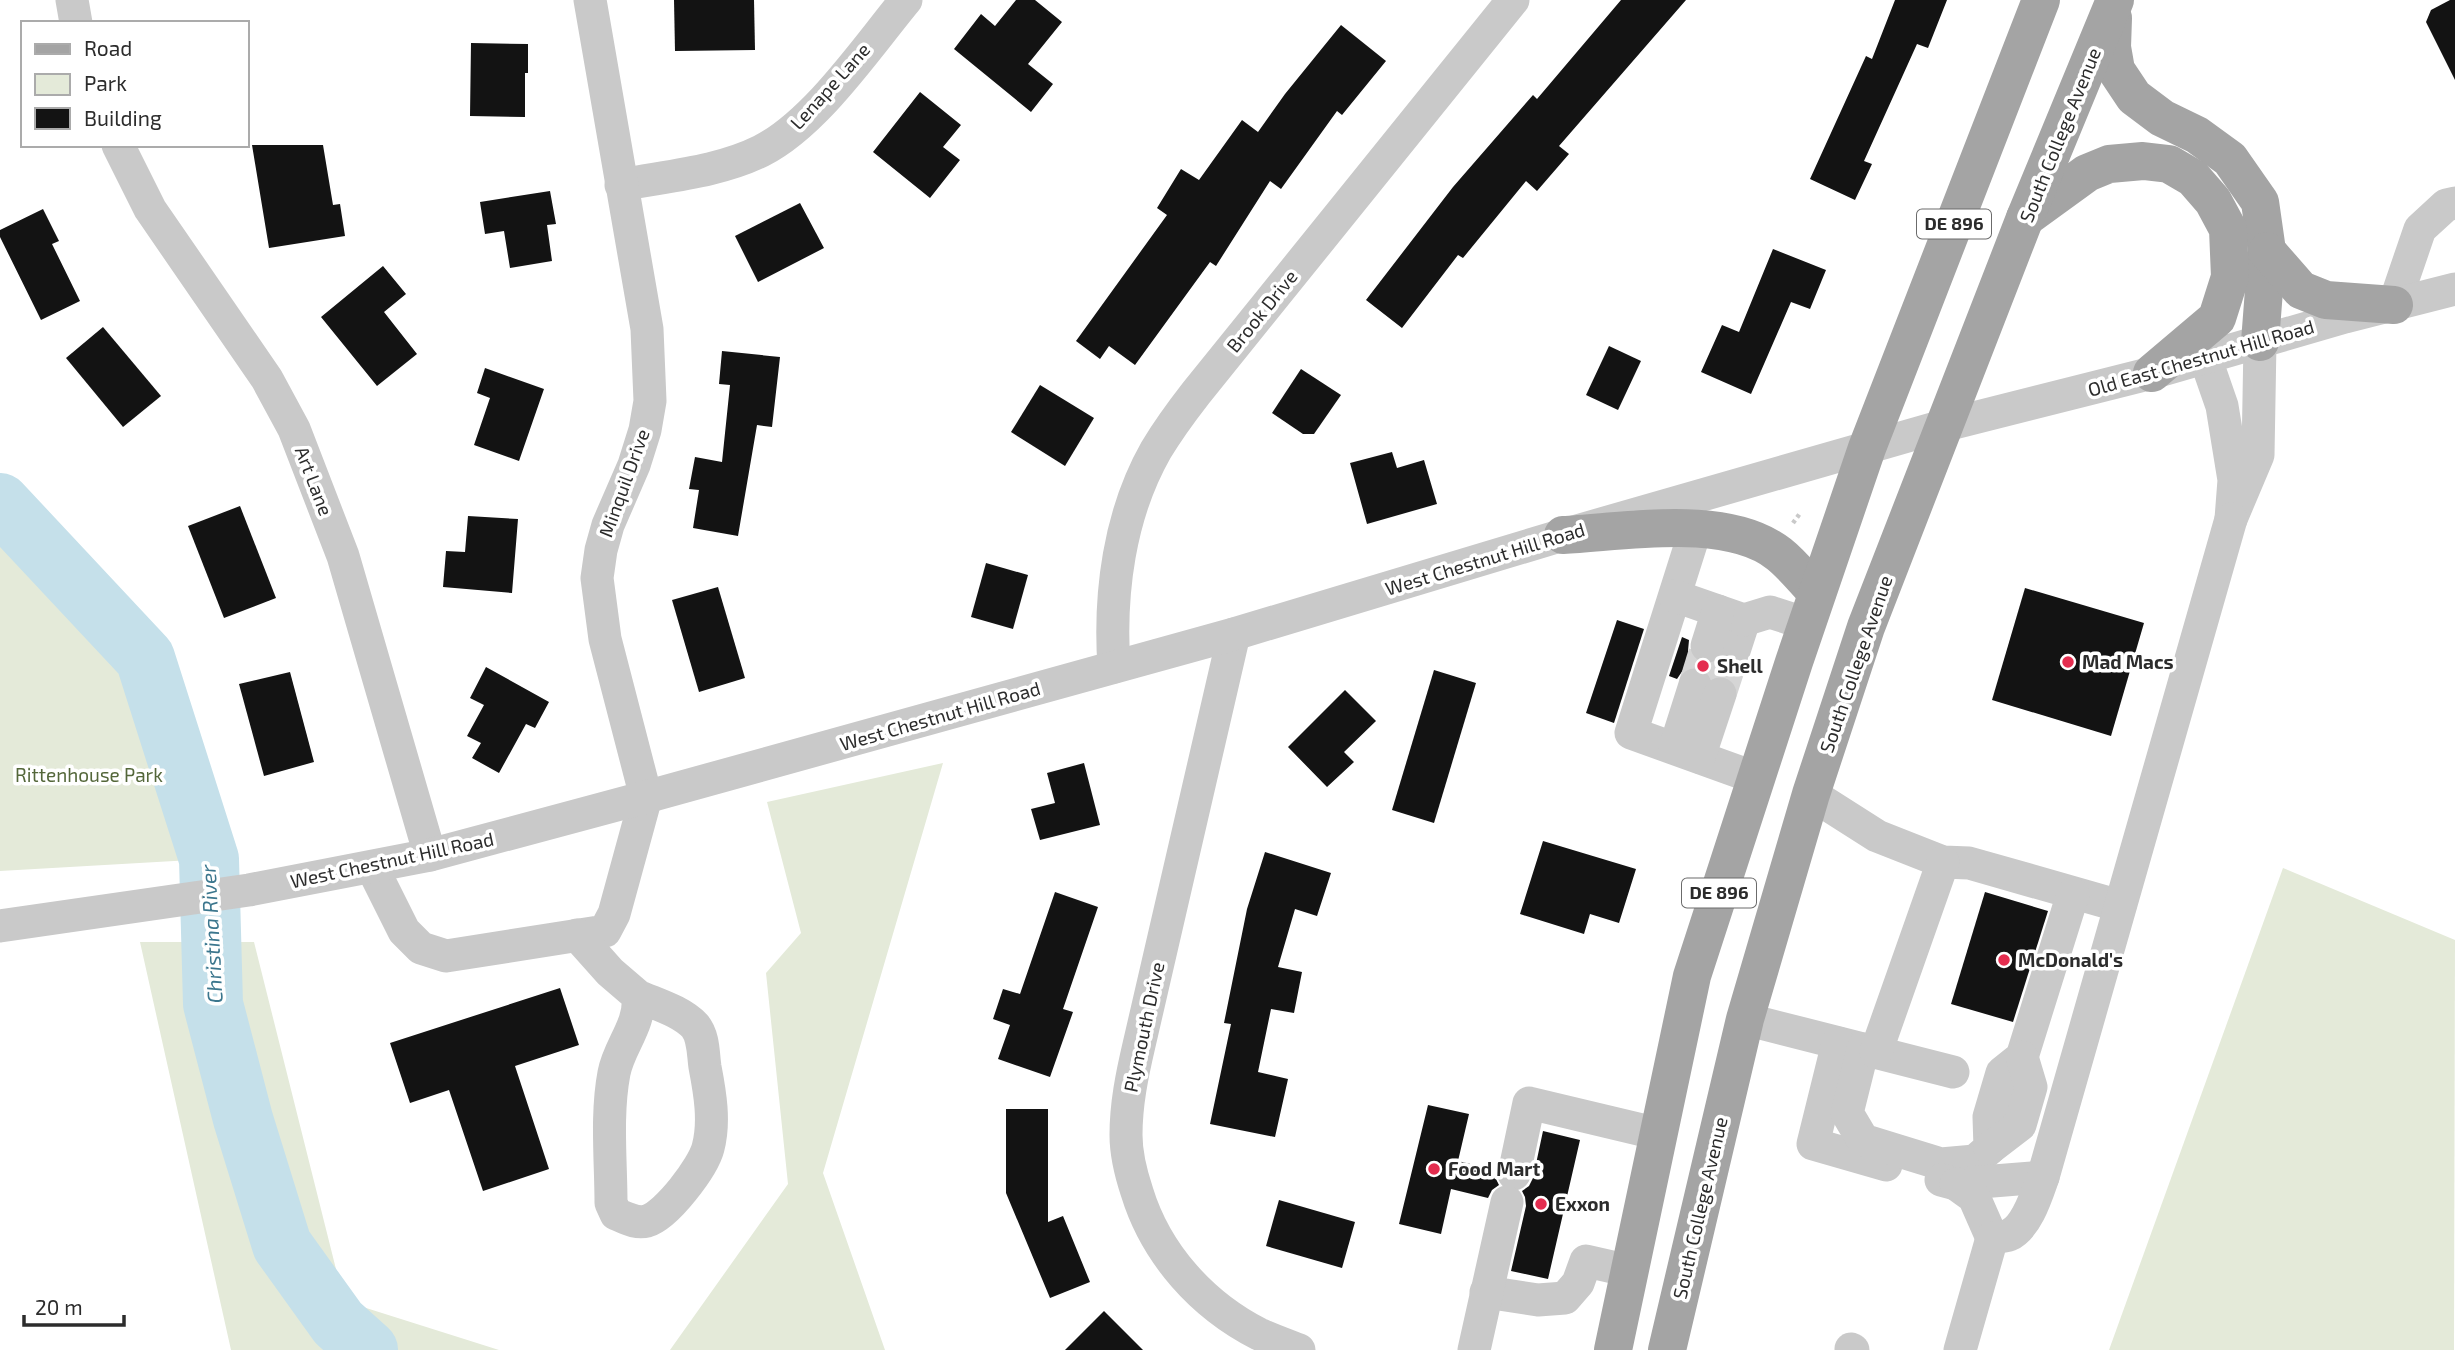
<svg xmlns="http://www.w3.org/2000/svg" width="2455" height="1350" viewBox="0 0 2455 1350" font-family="'Exo 2',sans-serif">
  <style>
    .green { fill: #e4ead9 }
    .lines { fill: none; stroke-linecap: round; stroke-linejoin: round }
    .river { stroke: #c5e0ea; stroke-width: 60 }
    .building { fill: #131313 }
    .minor-tunnel { stroke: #d5d5d5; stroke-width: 33; stroke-dasharray: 33 17; stroke-linecap: butt }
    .path { stroke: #c9c9c9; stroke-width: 4.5; stroke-dasharray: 3.5 3.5; stroke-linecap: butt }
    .minor { stroke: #c9c9c9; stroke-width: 33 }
    .major { stroke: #a4a4a4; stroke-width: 38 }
    .poi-dot { fill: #e42d4f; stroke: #fff; stroke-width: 2.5 }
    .labels { text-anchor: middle; stroke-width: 7; stroke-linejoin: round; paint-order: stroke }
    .shield { fill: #fff; stroke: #6b6b6b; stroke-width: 2 }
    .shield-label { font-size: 18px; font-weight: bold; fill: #2c2c2c }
    .street-label { font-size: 19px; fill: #2c2c2c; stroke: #fff }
    .poi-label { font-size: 19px; font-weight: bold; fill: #2c2c2c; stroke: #fff; text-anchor: start }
    .park-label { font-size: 19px; fill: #54673a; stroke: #fff }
    .water-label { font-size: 21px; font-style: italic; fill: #3b768d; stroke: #fff }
  </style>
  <rect width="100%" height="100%" fill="#fff"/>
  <!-- green -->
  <g class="green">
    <path d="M0 503 145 658 209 859 0 871Z"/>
    <path d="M943 763 823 1173 885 1350H670L788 1184 766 973 801 933 767 802Z"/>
    <path d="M2283 868 2455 940 2454 1350H2109Z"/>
    <path d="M140 942H254L344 1301 499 1350H231Z"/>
  </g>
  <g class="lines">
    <!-- river -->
    <path class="river" d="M0 503 145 658 209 859 213 1004 243 1119 282 1245 338 1323 368 1350"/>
  </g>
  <!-- building -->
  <g class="building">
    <path d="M674 0H754L755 50 675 51Z"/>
    <path d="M1016 0H1035L1062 22 1028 64 1053 84 1031 112 954 49 981 14 995 26Z"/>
    <path d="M1621 0H1686L1559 146 1569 154 1537 191 1526 181 1463 258 1458 255 1402 328 1366 300 1453 187 1533 95 1537 99Z"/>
    <path d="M1895 0H1947L1928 48 1917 44 1864 161 1872 164 1855 200 1810 179 1866 56 1872 59Z"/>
    <path d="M2450 0H2455V80L2426 22 2431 10Z"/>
    <path d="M1341 25 1386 61 1342 115 1337 111 1281 189 1270 181 1216 266 1210 262 1135 365 1109 346 1100 359 1076 341 1167 215 1157 208 1181 169 1199 180 1242 120 1258 132 1285 94Z"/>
    <path d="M471 43 528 44V73H525V117L470 116Z"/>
    <path d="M920 92 961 125 943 147 960 160 930 198 873 152Z"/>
    <path d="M252 145H323L333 205 340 204 345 236 269 248Z"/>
    <path d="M550 191 556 224 547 225 552 261 510 268 504 231 485 234 480 202Z"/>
    <path d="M800 203 824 248 758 282 735 236Z"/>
    <path d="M43 209 59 241 52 244 80 301 41 320 0 237V230Z"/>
    <path d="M1773 249 1826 270 1810 309 1791 302 1751 394 1701 372 1722 325 1739 332Z"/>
    <path d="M383 266 406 294 384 312 417 354 377 386 321 317Z"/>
    <path d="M103 327 161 396 123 427 66 358Z"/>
    <path d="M1609 346 1641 361 1618 410 1586 395Z"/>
    <path d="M722 351 780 357 772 427 757 425 738 536 693 528 699 490 689 489 695 457 722 462 730 385 719 384Z"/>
    <path d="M485 368 544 389 519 461 474 445 490 398 477 393Z"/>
    <path d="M1301 369 1341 395 1314 434H1303L1272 413Z"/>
    <path d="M1040 385 1094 418 1065 466 1011 432Z"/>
    <path d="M1392 452 1397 468 1424 460 1437 504 1367 524 1350 463Z"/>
    <path d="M240 506 276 598 224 618 188 526Z"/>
    <path d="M468 516 518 519 512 593 443 587 446 551 465 552Z"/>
    <path d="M986 563 1028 575 1013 629 971 617Z"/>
    <path d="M718 587 745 678 699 692 672 600Z"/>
    <path d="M2025 588 2144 623 2111 736 1992 700Z"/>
    <path d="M1617 620 1644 629 1614 723 1586 713Z"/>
    <path d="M1682 637 1689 640 1688 651 1692 658 1701 664 1711 665 1716 662 1719 667 1728 672 1742 670 1737 686 1727 676 1712 677 1709 672 1700 667 1692 666 1683 670 1677 679 1669 676Z"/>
    <path d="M486 667 549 702 535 728 526 724 499 773 472 758 481 743 467 736 484 705 470 698Z"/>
    <path d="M1434 670 1476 683 1434 823 1392 810Z"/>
    <path d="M290 672 314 762 264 776 239 684Z"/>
    <path d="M1345 690 1376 721 1344 752 1354 762 1327 787 1288 747Z"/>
    <path d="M1084 763 1100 825 1040 840 1031 809 1055 803 1047 773Z"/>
    <path d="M1543 841 1636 869 1619 923 1590 914 1584 934 1520 914Z"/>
    <path d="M1265 852 1331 873 1317 916 1295 909 1278 967 1302 972 1294 1013 1271 1009 1258 1072 1288 1079 1275 1137 1210 1124 1231 1024 1224 1023 1247 909Z"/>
    <path d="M1055 892 1098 907 1063 1009 1073 1012 1050 1077 998 1059 1010 1025 993 1019 1003 989 1020 994Z"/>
    <path d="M1985 892 2048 911 2013 1022 1951 1004Z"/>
    <path d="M560 988 579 1045 515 1066 549 1169 483 1191 449 1090 410 1103 390 1043Z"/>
    <path d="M1428 1105 1469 1114 1458 1161 1495 1170 1496 1179 1499 1185 1492 1190 1488 1198 1451 1189 1441 1234 1399 1224Z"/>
    <path d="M1006 1109H1048V1222L1063 1216 1090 1282 1050 1298 1006 1193Z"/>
    <path d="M1543 1131 1580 1140 1548 1279 1511 1271 1526 1206 1525 1197 1522 1191 1529 1186 1533 1178Z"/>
    <path d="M1279 1200 1355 1222 1342 1268 1266 1246Z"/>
    <path d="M1104 1311 1143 1350H1065Z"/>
  </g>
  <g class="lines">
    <!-- minor-tunnel -->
    <g class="minor-tunnel">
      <path d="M1695 685 1707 646"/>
      <path d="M1720 694 1733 654"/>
    </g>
    <!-- path -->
    <path class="path" d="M1793 523 1801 512"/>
    <!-- minor -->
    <g class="minor">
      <path d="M72 0 76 23"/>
      <path d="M118 145 150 209 267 379 294 429 343 556 430 855"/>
      <path d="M621 185C667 176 719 172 761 151 816 123 867 47 906 0"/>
      <path d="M2394 305 2420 229 2446 205 2455 203"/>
      <path d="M2205 357 2222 406 2234 480 2231 519 2258 455 2260 342"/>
      <path d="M1696 528 1631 733 1756 778"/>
      <path d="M1675 596 1744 620 1733 654"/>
      <path d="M1744 620 1770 612 1807 624"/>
      <path d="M1234 634 1139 1045C1132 1075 1126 1104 1126 1135 1126 1154 1131 1174 1137 1192 1156 1254 1202 1305 1259 1334 1272 1340 1286 1345 1299 1350"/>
      <path d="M1707 646 1718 611"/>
      <path d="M1114 667C1109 594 1119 515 1156 450 1168 430 1182 411 1196 393L1513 0"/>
      <path d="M1675 748 1695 685"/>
      <path d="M1699 757 1720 694"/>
      <path d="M1811 794 1877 836 1943 862 1969 863 2120 906"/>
      <path d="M372 867 404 931 421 948 446 956 605 931 614 914 646 797 605 639 597 578 601 550 608 525 634 465 645 430 650 401 647 329 590 0"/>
      <path d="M0 926 249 890 430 855 646 797 1234 634 1563 535 1946 425 2152 373 2345 317 2455 289"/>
      <path d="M577 935 610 972 638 996C641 1025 619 1046 614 1073 606 1115 611 1161 611 1203L616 1214C626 1218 636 1224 647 1221 667 1215 703 1167 708 1148 715 1122 710 1093 705 1067 703 1054 704 1037 695 1026 681 1011 656 1004 638 996"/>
      <path d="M1745 1019 1953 1072"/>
      <path d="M1838 1043 1813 1144 1886 1165"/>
      <path d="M1863 1049 1847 1113 1863 1140 1941 1164 1975 1161 1990 1148 1989 1117 2002 1073 2022 1057 2073 894"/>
      <path d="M1876 1052 1943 862"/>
      <path d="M1990 1148 2020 1125 2031 1087 2022 1057"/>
      <path d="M1514 1174 1529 1103 1659 1134"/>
      <path d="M1941 1180 1956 1184 2043 1177"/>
      <path d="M1956 1184 1974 1197 1992 1238"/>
      <path d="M1486 1292 1538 1300 1565 1298 1578 1283 1586 1261 1630 1271"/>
      <path d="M1851 1349 1853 1350"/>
      <path d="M1474 1350 1507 1202"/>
      <path d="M1960 1350 1992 1238C1996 1237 2004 1237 2009 1235 2027 1227 2037 1194 2043 1177L2231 519"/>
    </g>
    <!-- major -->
    <g class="major">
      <path d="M2113 18 2112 47 2116 70 2134 97 2162 118 2197 135 2230 159 2260 202 2267 251 2260 342"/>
      <path d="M2025 218 2087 173 2109 164 2143 161 2169 164 2193 178 2213 201 2228 229 2230 277 2217 318 2152 373"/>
      <path d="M2267 251 2301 290 2326 300 2394 305"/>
      <path d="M1563 535C1626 532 1727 513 1779 554 1793 565 1805 581 1817 593"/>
      <path d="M1613 1350 1692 976 1794 662 1867 448 2041 0"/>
      <path d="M1667 1350 1745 1019 1811 794 1866 627 2025 218 2115 0"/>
    </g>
  </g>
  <!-- markers -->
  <g class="poi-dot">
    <circle cx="2068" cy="662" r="7"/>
    <circle cx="1703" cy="666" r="7"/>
    <circle cx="2004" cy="960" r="7"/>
    <circle cx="1434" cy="1169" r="7"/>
    <circle cx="1541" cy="1204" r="7"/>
  </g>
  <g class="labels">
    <!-- shield labels -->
    <g class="shield">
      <rect x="1917" y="209.5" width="74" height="29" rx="5"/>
      <rect x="1682" y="878.5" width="74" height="29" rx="5"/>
    </g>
    <g class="shield-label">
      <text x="1954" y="230">DE 896</text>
      <text x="1719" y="899">DE 896</text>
    </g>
    <!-- street labels -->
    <g class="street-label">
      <text transform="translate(830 86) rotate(-48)" y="7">Lenape Lane</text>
      <text transform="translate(2060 135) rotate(-68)" y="7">South College Avenue</text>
      <text transform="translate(1262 311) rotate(-51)" y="7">Brook Drive</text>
      <text transform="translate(2201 358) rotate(-16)" y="7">Old East Chestnut Hill Road</text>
      <text transform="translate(314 481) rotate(69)" y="7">Art Lane</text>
      <text transform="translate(624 483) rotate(-70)" y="7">Minquil Drive</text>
      <text transform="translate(1485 559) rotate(-17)" y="7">West Chestnut Hill Road</text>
      <text transform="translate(1856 664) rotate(-71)" y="7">South College Avenue</text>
      <text transform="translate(940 716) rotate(-16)" y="7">West Chestnut Hill Road</text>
      <text transform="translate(392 860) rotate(-12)" y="7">West Chestnut Hill Road</text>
      <text transform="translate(1144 1027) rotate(-78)" y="7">Plymouth Drive</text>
      <text transform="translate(1700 1208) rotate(-77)" y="7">South College Avenue</text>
    </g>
    <!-- poi labels -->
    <g class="poi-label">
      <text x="2082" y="669">Mad Macs</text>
      <text x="1717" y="673">Shell</text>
      <text x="2018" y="967">McDonald's</text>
      <text x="1448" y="1176">Food Mart</text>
      <text x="1555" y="1211">Exxon</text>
    </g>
    <!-- park labels -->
    <g class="park-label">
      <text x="89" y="782">Rittenhouse Park</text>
    </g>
    <!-- water labels -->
    <g class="water-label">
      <text transform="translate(212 934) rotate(-93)" y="7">Christina River</text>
    </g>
  </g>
  <!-- legend -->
  <rect x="21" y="21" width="228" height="126" fill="#ffffff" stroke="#ababab" stroke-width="2"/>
  <rect x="35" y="44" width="35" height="10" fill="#a4a4a4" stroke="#ababab" stroke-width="2"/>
  <text x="84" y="56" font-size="21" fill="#2c2c2c">Road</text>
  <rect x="35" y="74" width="35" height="21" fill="#e4ead9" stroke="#ababab" stroke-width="2"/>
  <text x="84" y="91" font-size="21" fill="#2c2c2c">Park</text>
  <rect x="35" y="108" width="35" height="21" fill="#131313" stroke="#ababab" stroke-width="2"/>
  <text x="84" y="126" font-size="21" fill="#2c2c2c">Building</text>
  <!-- scale -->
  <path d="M24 1315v10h100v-10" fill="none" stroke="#2c2c2c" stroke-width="3.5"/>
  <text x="35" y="1315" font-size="21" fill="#2c2c2c" stroke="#ffffff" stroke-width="5" paint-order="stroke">20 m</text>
</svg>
